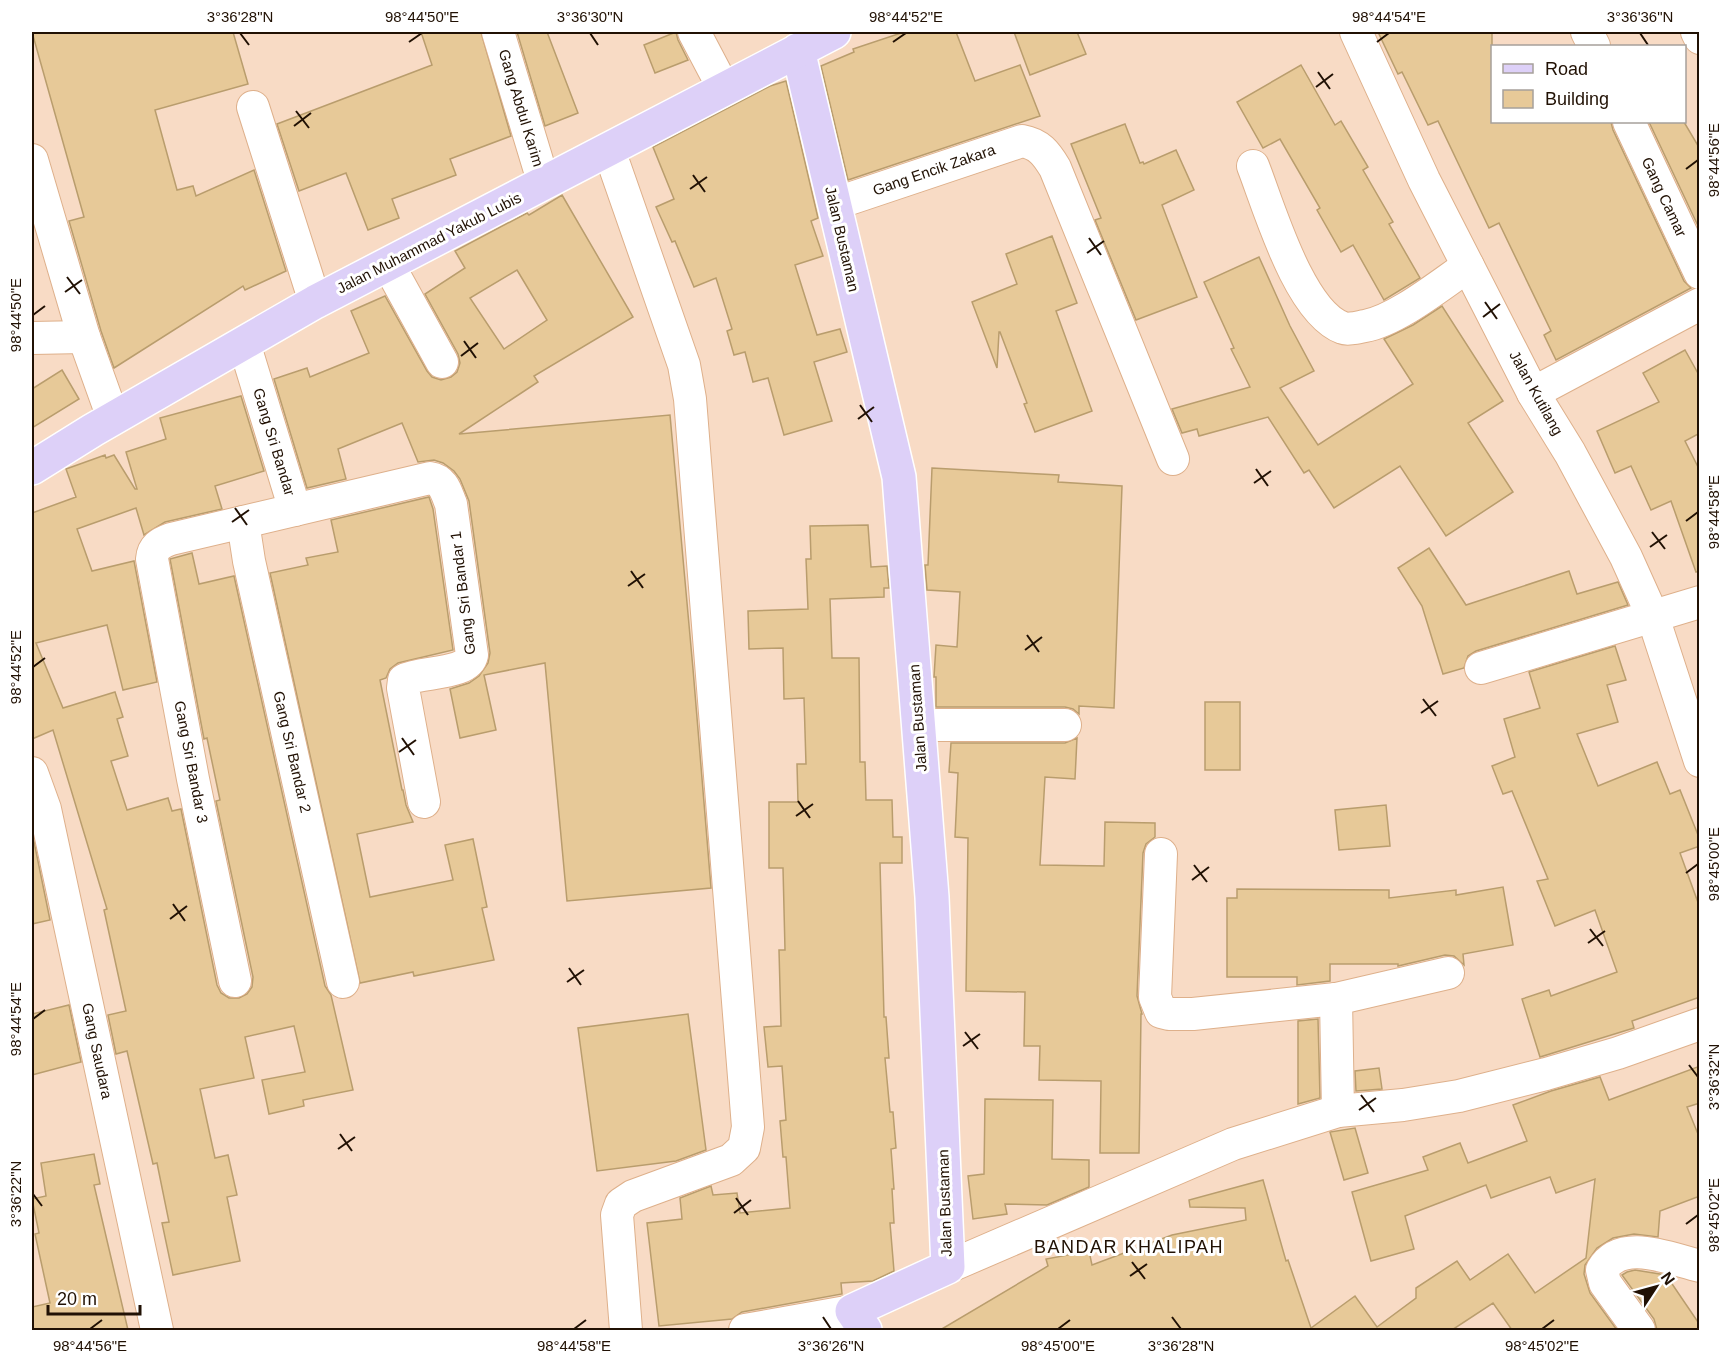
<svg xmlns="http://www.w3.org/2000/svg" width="1731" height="1362" viewBox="0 0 1731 1362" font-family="Helvetica,sans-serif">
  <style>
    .building { fill: #e7c998; stroke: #b99d6d; stroke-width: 1.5; fill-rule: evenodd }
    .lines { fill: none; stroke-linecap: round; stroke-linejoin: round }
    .minor-casing { stroke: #deb08b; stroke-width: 34 }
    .major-casing { stroke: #fff; stroke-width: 36 }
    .minor { stroke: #fff; stroke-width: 32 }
    .major { stroke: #ddd0f8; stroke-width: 33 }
    .ticks { fill: none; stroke: #211104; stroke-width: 2 }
    .labels { text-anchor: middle; stroke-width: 6; stroke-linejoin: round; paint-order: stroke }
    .street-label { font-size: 15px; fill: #211104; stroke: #fff }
    .quarter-label { font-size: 18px; letter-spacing: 1.5px; fill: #211104; stroke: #fff }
    .neatline { fill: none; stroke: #211104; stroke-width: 2 }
    .ticks-label { font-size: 15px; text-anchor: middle; fill: #211104 }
  </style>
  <rect width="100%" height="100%" fill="#f8dbc5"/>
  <!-- building -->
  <g class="building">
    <path d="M32 32H233L248 84 155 110 177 190 193 186 196 196 254 170 286 271 245 290 243 286 114 368 101 331 69 221 84 217Z"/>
    <path d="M421 32H481L511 136 450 159 456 175 392 199 399 218 368 230 346 173 299 191 277 124 432 65Z"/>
    <path d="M517 32H547L578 113 545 126Z"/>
    <path d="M676 32 678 40 688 60 655 73 644 45Z"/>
    <path d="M904 32H956L975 81 1020 65 1040 116 848 180 821 66 854 52 853 49Z"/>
    <path d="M1014 32H1077L1086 54 1030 75Z"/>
    <path d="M1378 32H1492V122H1611L1613 130 1684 281 1691 288 1556 360 1544 335 1551 331 1499 223 1489 228 1438 121 1428 125 1402 72 1398 74Z"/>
    <path d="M1301 65 1335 125 1341 121 1368 167 1363 170 1393 222 1389 224 1420 278 1384 300 1353 245 1341 252 1317 210 1320 208 1280 139 1263 148 1237 102Z"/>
    <path d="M786 81 818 218 811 221 823 256 795 265 817 335 840 329 847 352 814 362 832 421 784 435 768 378 753 382 745 352 734 355 727 331 732 329 716 278 694 287 675 241 672 242 656 207 674 199 653 147 770 86Z"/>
    <path d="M1649 122H1684L1700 149V230Z"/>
    <path d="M1125 124 1140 163 1143 162 1144 164 1176 150 1194 190 1162 205 1197 297 1136 320 1095 220 1101 218 1071 144Z"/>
    <path d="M562 195 633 317 534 376 538 382 459 434 670 415 693 669 711 888 567 901 545 663 484 675 496 730 460 738 450 689 469 683 479 676 488 663 490 653 469 501 460 479 454 471 443 463 434 460 418 462 402 423 338 449 346 479 307 488 274 379 307 368 310 377 369 353 351 311 385 296 427 371 432 377 441 380 451 377 457 372 460 363 458 354 425 294 465 268 455 251 527 213 529 215ZM517 270 547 320 504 349 470 298Z"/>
    <path d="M1052 236 1077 303 1056 311 1092 411 1035 432 1024 404 1027 403 1000 332H999L997 368 972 302 1017 284 1006 254Z"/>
    <path d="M1259 257 1290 326 1314 371 1280 388 1318 445 1413 384 1384 339 1413 325 1442 306 1503 401 1468 423 1513 492 1446 536 1400 466 1334 508 1309 470 1304 473 1268 417 1199 436 1197 429 1182 433 1172 409 1250 387 1231 349 1234 348 1204 282Z"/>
    <path d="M1685 350 1700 377V433L1685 441 1700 471V571L1696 572 1671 501 1651 510 1631 466 1615 473 1597 431 1659 402 1643 373Z"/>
    <path d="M62 370 79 399 32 428V389Z"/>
    <path d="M241 396 264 471 215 486 222 509 165 522 144 535 136 508 77 529 92 571 134 561 157 682 123 690 107 625 36 643 63 708 115 692 123 717 117 719 128 756 111 761 127 810 168 798 172 811 181 809 217 985 221 993 229 998H239L247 994 252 987 253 977 216 801 220 800 207 738 204 739 170 559 192 553 199 584 234 576 325 986 331 995 353 1090 303 1100 304 1106 269 1114 262 1080 305 1072 294 1026 245 1037 254 1078 200 1089 215 1158 228 1155 237 1195 227 1197 240 1261 173 1275 162 1223 169 1222 157 1163 153 1164 127 1051 116 1054 108 1015 126 1011 104 910 107 909 53 730 32 739V513L76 497 66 469 105 455 106 458 114 455 135 489H137L126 452 166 439 160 418Z"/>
    <path d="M932 468 1059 475 1058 482 1122 486 1114 708 1079 706V714L1073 709 1065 707H936V677H934L936 645 957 647 960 592 927 590 925 565H928Z"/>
    <path d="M429 497 433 509 453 650 398 663 390 669 386 678 380 680 402 790H403L406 805 413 822 357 834 370 897 453 880 445 845 473 839 487 907 482 908 494 960 414 976 413 972 360 983 270 573 308 565 306 558 338 552 331 520Z"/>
    <path d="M868 525 871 567 887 566 889 588H884V597L830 599 832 658H859L860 762H865L866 800H892L893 837H902V863H880L884 1017H886L889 1058H885L890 1112H893L896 1148 891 1149 894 1189H892L894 1223H890L894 1271 873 1281 841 1283 842 1294 742 1312 732 1319 659 1326 647 1223 682 1219 680 1198 711 1186 713 1195 737 1193 740 1213 790 1208 786 1157H783L780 1121 786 1120 782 1066 768 1067 764 1027 781 1026 779 950H785L783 868H769V802H798L797 764H806L804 698 784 699 783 648 749 649 748 611 808 609 806 559H811L810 526Z"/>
    <path d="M1429 548 1466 605 1569 571 1577 594 1618 582 1628 605 1476 651 1468 656 1464 668 1443 674 1422 606 1398 568Z"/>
    <path d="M1615 646 1626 680 1607 685 1618 722 1577 734 1598 786 1657 762 1670 794 1680 790 1700 840V846L1680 853 1700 908V997L1632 1021 1634 1028 1540 1057 1522 999 1549 990 1551 996 1617 972 1595 910 1555 926 1537 881 1548 879 1512 791 1503 794 1492 766 1515 757 1504 719 1540 708 1529 672Z"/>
    <rect x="1205" y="702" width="35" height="68"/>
    <path d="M1077 738 1075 779 1045 777 1040 865 1104 866 1105 822 1155 823V837L1146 844 1143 853 1137 996 1142 1014H1141L1139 1153H1100L1101 1081 1039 1080 1040 1046H1024L1025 992 966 991 968 838 955 837 958 773 949 772 951 743H1065Z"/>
    <path d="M1386 805 1390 846 1339 850 1335 810Z"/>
    <path d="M32 832 50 920 32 924Z"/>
    <path d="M1503 887 1513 945 1463 954 1464 965 1454 956 1445 955 1398 966V964H1330V981L1297 985V977H1227V898H1237V889L1389 890V898L1456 890V895Z"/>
    <path d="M69 1005 81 1062 32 1075V1014Z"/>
    <path d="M688 1014 706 1150 676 1161 597 1171 578 1028Z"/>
    <path d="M1318 1019 1320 1098 1298 1104V1021Z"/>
    <path d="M1700 1066V1103L1687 1107 1700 1139V1196L1660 1211 1658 1237 1634 1234 1613 1238 1597 1248 1585 1265 1584 1274 1590 1293 1617 1330H1512L1493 1303 1452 1330H940L1048 1266 1046 1259 1089 1251 1092 1265 1172 1235 1246 1220 1245 1208 1190 1207 1189 1200 1263 1180 1286 1261 1288 1260 1311 1328 1355 1296 1377 1327 1416 1298V1288L1457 1261 1470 1280 1508 1254 1535 1293 1586 1258 1595 1179 1556 1193 1550 1177 1491 1198 1486 1185 1405 1216 1414 1249 1371 1261 1352 1192 1428 1170 1423 1157 1460 1143 1468 1163 1527 1141 1513 1105 1551 1091 1600 1077 1609 1100Z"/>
    <path d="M1379 1068 1382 1089 1356 1091 1355 1071Z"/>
    <path d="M985 1099 1053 1100 1052 1159 1089 1160V1187L1047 1205 1005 1204 1007 1214 973 1219 968 1176 984 1174Z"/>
    <path d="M1355 1128 1368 1173 1344 1180 1330 1132Z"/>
    <path d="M94 1154 100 1184 94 1185 128 1330H32V1307L50 1303 35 1234 39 1233 32 1199 46 1196 41 1163Z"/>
    <path d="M1635 1270 1666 1275 1700 1325V1330H1657L1654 1319 1622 1275 1627 1272Z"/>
  </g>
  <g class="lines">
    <!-- minor casing -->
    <g class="minor-casing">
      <g id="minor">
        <path d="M498 32 544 184"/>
        <path d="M694 32 724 89"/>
        <path d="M1356 32 1424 180 1468 266 1533 393 1570 453 1626 557 1653 617 1700 761"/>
        <path d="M1587 32 1594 46"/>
        <path d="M1697 32 1700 38"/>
        <path d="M253 107 315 302"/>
        <path d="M1629 122 1700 273"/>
        <path d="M609 150 684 365 690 399 748 1127 744 1148 731 1160 633 1196 621 1204 617 1215 626 1330"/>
        <path d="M32 160 84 337 113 418"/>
        <path d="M1253 166C1269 207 1299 312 1343 328 1348 330 1359 327 1365 326 1397 320 1440 285 1468 266"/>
        <path d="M834 204 1022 141C1039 144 1046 153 1055 168L1173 459"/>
        <path d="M388 264 442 362"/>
        <path d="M32 338 84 337"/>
        <path d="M244 343 295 510"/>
        <path d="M1533 393 1700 304"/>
        <path d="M243 522 249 561 343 982"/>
        <path d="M1481 668 1700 602"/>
        <path d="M918 725H1065"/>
        <path d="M32 773 45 809 157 1330"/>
        <path d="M1161 854 1155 997 1161 1012 1169 1014H1193L1336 999 1448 973"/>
        <path d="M235 981 193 779 152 559C153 547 160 543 171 539L430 478C444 480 446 492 451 504L472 655C468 675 422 671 404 680L403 688 424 802"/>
        <path d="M1336 999 1338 1111"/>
        <path d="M948 1267 1233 1144 1338 1111 1403 1105 1459 1096 1546 1074 1618 1053 1700 1024"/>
        <path d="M745 1330 852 1311"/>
        <path d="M1639 1330 1605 1283 1602 1270C1621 1237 1670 1259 1700 1266"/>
      </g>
    </g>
    <!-- major casing -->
    <g class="major-casing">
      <g id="major">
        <path d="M798 50 899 477 932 897 948 1267 852 1311 865 1330"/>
        <path d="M32 468 93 430 315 302 834 32"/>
      </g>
    </g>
    <!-- minor -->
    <use href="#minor" class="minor"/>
    <!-- major -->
    <use href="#major" class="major"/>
  </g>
  <!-- ticks -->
  <path class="ticks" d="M240 33 249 45M590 33 598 45M1640 33 1648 45M409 42 422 33M893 42 906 33M1377 42 1389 33M1318 72 1330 89M1316 87 1333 74M296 111 309 128M294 126 311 113M1686 169 1698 160M693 175 705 192M690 189 707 177M1089 238 1101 255M1087 253 1104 241M67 277 80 294M65 292 82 280M1485 302 1497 319M33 315 45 306M1483 317 1500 304M464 341 476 358M461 356 478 343M860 405 872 422M858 419 874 407M1256 469 1268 486M1254 483 1271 471M235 508 247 525M1686 521 1698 512M232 522 249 510M1652 532 1665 549M1650 547 1667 535M631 571 643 588M628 586 645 574M1027 635 1039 652M1025 650 1042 637M33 667 45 658M1423 699 1436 716M1421 713 1438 701M402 738 414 755M399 752 416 740M798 801 810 818M796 816 813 804M1194 865 1207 882M1686 873 1698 864M1192 880 1209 867M173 904 185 921M170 919 187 906M1590 929 1603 946M1588 943 1605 931M569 968 581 985M567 982 584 970M33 1019 45 1010M965 1032 978 1049M963 1046 980 1034M1689 1065 1698 1077M1361 1095 1374 1112M1359 1110 1376 1098M340 1134 352 1151M338 1149 355 1137M33 1194 42 1206M736 1198 748 1215M734 1213 751 1200M1686 1224 1698 1215M1132 1262 1145 1279M1130 1276 1147 1264M823 1317 831 1329M1172 1317 1181 1329M90 1329 102 1320M574 1329 586 1320M1058 1329 1070 1320M1542 1329 1554 1320"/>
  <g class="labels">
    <!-- street labels -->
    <g class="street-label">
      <text transform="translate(521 108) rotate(73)" y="5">Gang Abdul Karim</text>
      <text transform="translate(934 170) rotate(-19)" y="5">Gang Encik Zakara</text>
      <text transform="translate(1664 197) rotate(65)" y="5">Gang Camar</text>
      <text transform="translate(842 239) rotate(77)" y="5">Jalan Bustaman</text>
      <text transform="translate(429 243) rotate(-27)" y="5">Jalan Muhammad Yakub Lubis</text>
      <text transform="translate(1536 393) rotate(61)" y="5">Jalan Kutilang</text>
      <text transform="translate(274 442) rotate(73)" y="5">Gang Sri Bandar</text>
      <text transform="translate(463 593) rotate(-97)" y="5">Gang Sri Bandar 1</text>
      <text transform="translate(918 718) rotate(-94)" y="5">Jalan Bustaman</text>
      <text transform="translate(292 752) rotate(77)" y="5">Gang Sri Bandar 2</text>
      <text transform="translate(191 762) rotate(79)" y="5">Gang Sri Bandar 3</text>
      <text transform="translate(97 1051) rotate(78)" y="5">Gang Saudara</text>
      <text transform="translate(945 1203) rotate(-92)" y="5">Jalan Bustaman</text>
    </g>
    <!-- quarter labels -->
    <g class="quarter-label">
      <text x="1129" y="1253">BANDAR KHALIPAH</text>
    </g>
  </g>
  <!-- border -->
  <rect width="1731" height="1362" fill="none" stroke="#ffffff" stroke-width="66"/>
  <!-- legend -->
  <rect x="1491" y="45" width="195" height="78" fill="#ffffff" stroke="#a6a09b" stroke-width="1.5"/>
  <rect x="1503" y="64" width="30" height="9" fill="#ddd0f8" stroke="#a6a09b" stroke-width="1.5"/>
  <text x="1545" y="75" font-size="18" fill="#211104">Road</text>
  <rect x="1503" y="90" width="30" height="18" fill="#e7c998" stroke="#a6a09b" stroke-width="1.5"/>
  <text x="1545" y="105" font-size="18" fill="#211104">Building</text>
  <!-- north arrow -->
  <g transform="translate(1656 1287) rotate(54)" stroke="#ffffff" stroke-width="4.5" paint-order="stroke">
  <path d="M0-4.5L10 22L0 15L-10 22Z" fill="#211104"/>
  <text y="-9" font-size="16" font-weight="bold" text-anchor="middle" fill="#211104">N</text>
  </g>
  <!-- scale -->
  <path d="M48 1305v9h92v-9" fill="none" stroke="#211104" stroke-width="3"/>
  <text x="57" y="1305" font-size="18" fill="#211104" stroke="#ffffff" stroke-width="4.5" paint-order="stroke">20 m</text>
  <rect x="33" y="33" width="1665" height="1296" class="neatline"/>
  <g class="ticks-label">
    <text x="240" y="22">3°36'28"N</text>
    <text x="422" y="22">98°44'50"E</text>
    <text x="590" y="22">3°36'30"N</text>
    <text x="906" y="22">98°44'52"E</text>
    <text x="1389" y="22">98°44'54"E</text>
    <text x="1640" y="22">3°36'36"N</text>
    <text transform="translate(1714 160) rotate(-90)" y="5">98°44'56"E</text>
    <text transform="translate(16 315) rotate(-90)" y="5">98°44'50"E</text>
    <text transform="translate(1714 512) rotate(-90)" y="5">98°44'58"E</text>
    <text transform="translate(16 667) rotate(-90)" y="5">98°44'52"E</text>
    <text transform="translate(1714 864) rotate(-90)" y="5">98°45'00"E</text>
    <text transform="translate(16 1019) rotate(-90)" y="5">98°44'54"E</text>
    <text transform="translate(1714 1077) rotate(-90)" y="5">3°36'32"N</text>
    <text transform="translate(16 1194) rotate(-90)" y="5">3°36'22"N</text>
    <text transform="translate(1714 1215) rotate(-90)" y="5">98°45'02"E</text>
    <text x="90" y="1351">98°44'56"E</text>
    <text x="574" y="1351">98°44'58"E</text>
    <text x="831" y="1351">3°36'26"N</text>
    <text x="1058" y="1351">98°45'00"E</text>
    <text x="1181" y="1351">3°36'28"N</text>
    <text x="1542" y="1351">98°45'02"E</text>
  </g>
</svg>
